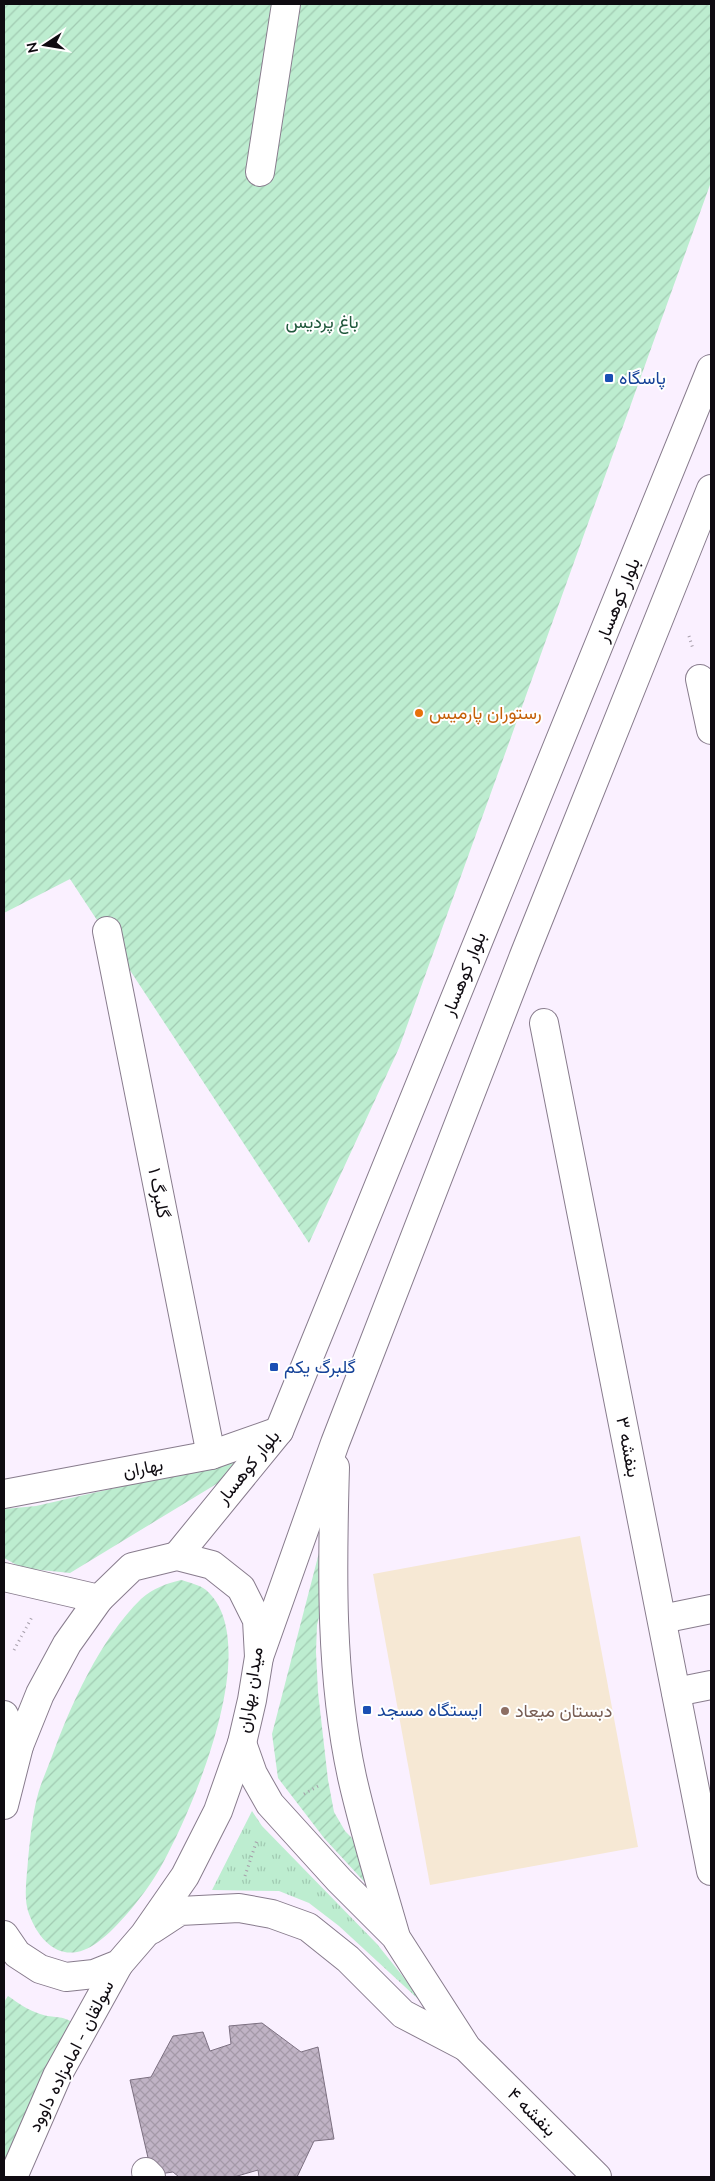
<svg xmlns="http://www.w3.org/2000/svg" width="715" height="2181" viewBox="0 0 715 2181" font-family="'Nunito Sans',Vazirmatn,sans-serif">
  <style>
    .education { fill: #f6e8d4 }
    .grass { fill: url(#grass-tufts) }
    .garden { fill: url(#garden-furrows) }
    .building { fill: url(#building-cross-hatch); stroke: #7c7081 }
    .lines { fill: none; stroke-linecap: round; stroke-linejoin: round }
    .minor-casing { stroke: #887c8d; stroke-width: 30 }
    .major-casing { stroke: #887c8d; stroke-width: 30 }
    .path { stroke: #a69eaa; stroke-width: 3; stroke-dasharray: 1 4; stroke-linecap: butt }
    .minor { stroke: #fff; stroke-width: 28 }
    .major { stroke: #fff; stroke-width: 28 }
    .transit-dot { fill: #1a4fb4; stroke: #fff; stroke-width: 2 }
    .food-dot { fill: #e8710a; stroke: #fff; stroke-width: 2 }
    .education-dot { fill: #8d6e63; stroke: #fff; stroke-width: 2 }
    .labels { text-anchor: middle; stroke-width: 4; stroke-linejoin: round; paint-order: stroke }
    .park-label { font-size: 18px; fill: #20583c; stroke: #fff }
    .transit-label { font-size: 18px; fill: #164399; stroke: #fff; text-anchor: start }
    .street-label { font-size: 18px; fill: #0f0b11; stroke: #fff }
    .food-label { font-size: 18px; fill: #c56008; stroke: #fff; text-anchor: start }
    .education-label { font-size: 18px; fill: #785e54; stroke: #fff; text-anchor: start }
  </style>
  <defs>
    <pattern id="grass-tufts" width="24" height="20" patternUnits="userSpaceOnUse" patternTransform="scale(1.25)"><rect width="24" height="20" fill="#bdedd0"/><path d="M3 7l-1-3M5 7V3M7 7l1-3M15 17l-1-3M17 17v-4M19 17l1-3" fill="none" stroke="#a1cab2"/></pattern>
    <pattern id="garden-furrows" width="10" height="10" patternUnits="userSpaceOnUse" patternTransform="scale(1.25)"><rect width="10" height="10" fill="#bdedd0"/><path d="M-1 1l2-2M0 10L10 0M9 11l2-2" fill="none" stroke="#a1cab2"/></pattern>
    <pattern id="building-cross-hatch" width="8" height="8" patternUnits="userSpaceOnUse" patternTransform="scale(1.25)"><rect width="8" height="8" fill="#c0b3c5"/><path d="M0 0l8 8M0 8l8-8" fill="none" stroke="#a499a8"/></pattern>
  </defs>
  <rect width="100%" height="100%" fill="#faf0ff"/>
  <!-- education -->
  <path class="education" d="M580 1536 638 1847 430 1885 373 1574Z"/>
  <!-- grass -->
  <path class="grass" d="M252 1811 262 1826 377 1944 429 2009 339 1926 309 1903 279 1891 212 1890Z"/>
  <!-- garden -->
  <g class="garden">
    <path d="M4 4H711V182L399 1048 309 1243 70 879 4 913Z"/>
    <path d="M242 1459 218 1483 70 1573 22 1568 4 1558V1509L36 1506Z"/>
    <path d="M320 1549 322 1605 317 1625 316 1652 318 1692 328 1780 334 1812 345 1831 356 1842 370 1888 324 1838 278 1778 272 1734Z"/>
    <path d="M181 1580C188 1582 200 1585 206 1590 266 1642 191 1814 159 1870 147 1891 118 1928 98 1942 66 1966 41 1946 29 1914 23 1898 27 1877 28 1860 30 1840 32 1818 37 1798 40 1785 46 1772 51 1759 70 1706 100 1639 141 1599 153 1588 166 1584 181 1580Z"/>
    <path d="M8 1996C18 2003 28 2010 40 2014 55 2019 61 2014 75 2024L4 2176V2002Z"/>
  </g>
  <!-- building -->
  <path class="building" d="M262 2023 301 2052 318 2047 334 2139 314 2141 297 2177H259L258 2170 234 2177H179L173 2172 152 2175 130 2080 151 2077 173 2036 203 2032 210 2051 231 2044 229 2026Z"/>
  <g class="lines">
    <!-- minor casing -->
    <g class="minor-casing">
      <g id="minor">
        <path d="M260 172 286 4"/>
        <path d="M700 679 711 730"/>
        <path d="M107 931 211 1455"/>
        <path d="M544 1023 711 1871"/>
        <path d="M4 1494 211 1455 279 1431"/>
        <path d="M4 1577 99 1599"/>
        <path d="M662 1619 711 1609"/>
        <path d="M676 1692 711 1685"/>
        <path d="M4 1715 19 1746"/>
        <path d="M146 2172 151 2177"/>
        <path d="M13 2177 57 2076 119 1964"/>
      </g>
    </g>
    <!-- major casing -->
    <g class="major-casing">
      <g id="major">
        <path d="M335 1467C332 1570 330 1675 352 1777 364 1830 380 1882 395 1934"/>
        <path d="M177 1556 279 1431 711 369"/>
        <path d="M259 1657 335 1443 525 953 711 489"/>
        <path d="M242 1743 253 1774 270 1804 339 1880 395 1936 467 2048 597 2177"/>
        <path d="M4 1805 19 1746 40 1694 67 1644 99 1599 132 1567 177 1556 212 1565 241 1588 257 1620 259 1657 252 1700 242 1743 218 1811 185 1876 144 1935 119 1964 94 1974 66 1977 40 1969 17 1954 4 1935"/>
        <path d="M151 1930 180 1911 239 1908 272 1914 308 1927 348 1959 403 2014 466 2047"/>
      </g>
    </g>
    <!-- path -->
    <g class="path">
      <path d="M689 636 693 649"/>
      <path d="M14 1650 32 1617"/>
      <path d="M304 1794 320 1785"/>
      <path d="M245 1876 257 1840"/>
    </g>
    <!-- minor -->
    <use href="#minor" class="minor"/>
    <!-- major -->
    <use href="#major" class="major"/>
  </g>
  <!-- markers -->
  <g class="transit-dot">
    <rect x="604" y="373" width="10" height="10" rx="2.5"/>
    <rect x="269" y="1362" width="10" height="10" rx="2.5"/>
    <rect x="362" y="1705" width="10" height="10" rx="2.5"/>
  </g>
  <circle class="food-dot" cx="419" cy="713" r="5"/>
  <circle class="education-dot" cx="505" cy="1711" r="5"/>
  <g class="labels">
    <!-- park labels -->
    <g class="park-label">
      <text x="322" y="328">باغ پردیس</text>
    </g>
    <!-- transit labels -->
    <g class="transit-label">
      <text x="619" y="384">پاسگاه</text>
      <text x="284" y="1373">گلبرگ یکم</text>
      <text x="377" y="1716">ایستگاه مسجد</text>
    </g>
    <!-- street labels -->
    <g class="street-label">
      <text transform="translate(618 600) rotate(-68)" y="6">بلوار کوهسار</text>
      <text transform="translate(464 974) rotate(-68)" y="6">بلوار کوهسار</text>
      <text transform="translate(159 1193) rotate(79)" y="6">گلبرگ ۱</text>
      <text transform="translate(628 1447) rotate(79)" y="6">بنفشه ۳</text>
      <text transform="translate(248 1467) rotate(-51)" y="6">بلوار کوهسار</text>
      <text transform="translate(143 1468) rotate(-11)" y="6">بهاران</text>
      <text transform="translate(250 1690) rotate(-81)" y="6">میدان بهاران</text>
      <text transform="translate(71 2056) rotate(-63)" y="6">سولقان - امامزاده داوود</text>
      <text transform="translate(532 2112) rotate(45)" y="6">بنفشه ۴</text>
    </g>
    <!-- food labels -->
    <g class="food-label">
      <text x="429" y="719">رستوران پارمیس</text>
    </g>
    <!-- education labels -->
    <g class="education-label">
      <text x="515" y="1717">دبستان میعاد</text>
    </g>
  </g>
  <!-- border -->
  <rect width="715" height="2181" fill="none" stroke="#0f0b11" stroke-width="10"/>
  <!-- north arrow -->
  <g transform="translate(45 45) rotate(258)" stroke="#ffffff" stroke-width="4" paint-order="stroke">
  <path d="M0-4L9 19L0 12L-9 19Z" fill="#0f0b11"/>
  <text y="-8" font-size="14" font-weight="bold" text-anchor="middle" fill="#0f0b11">N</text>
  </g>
</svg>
